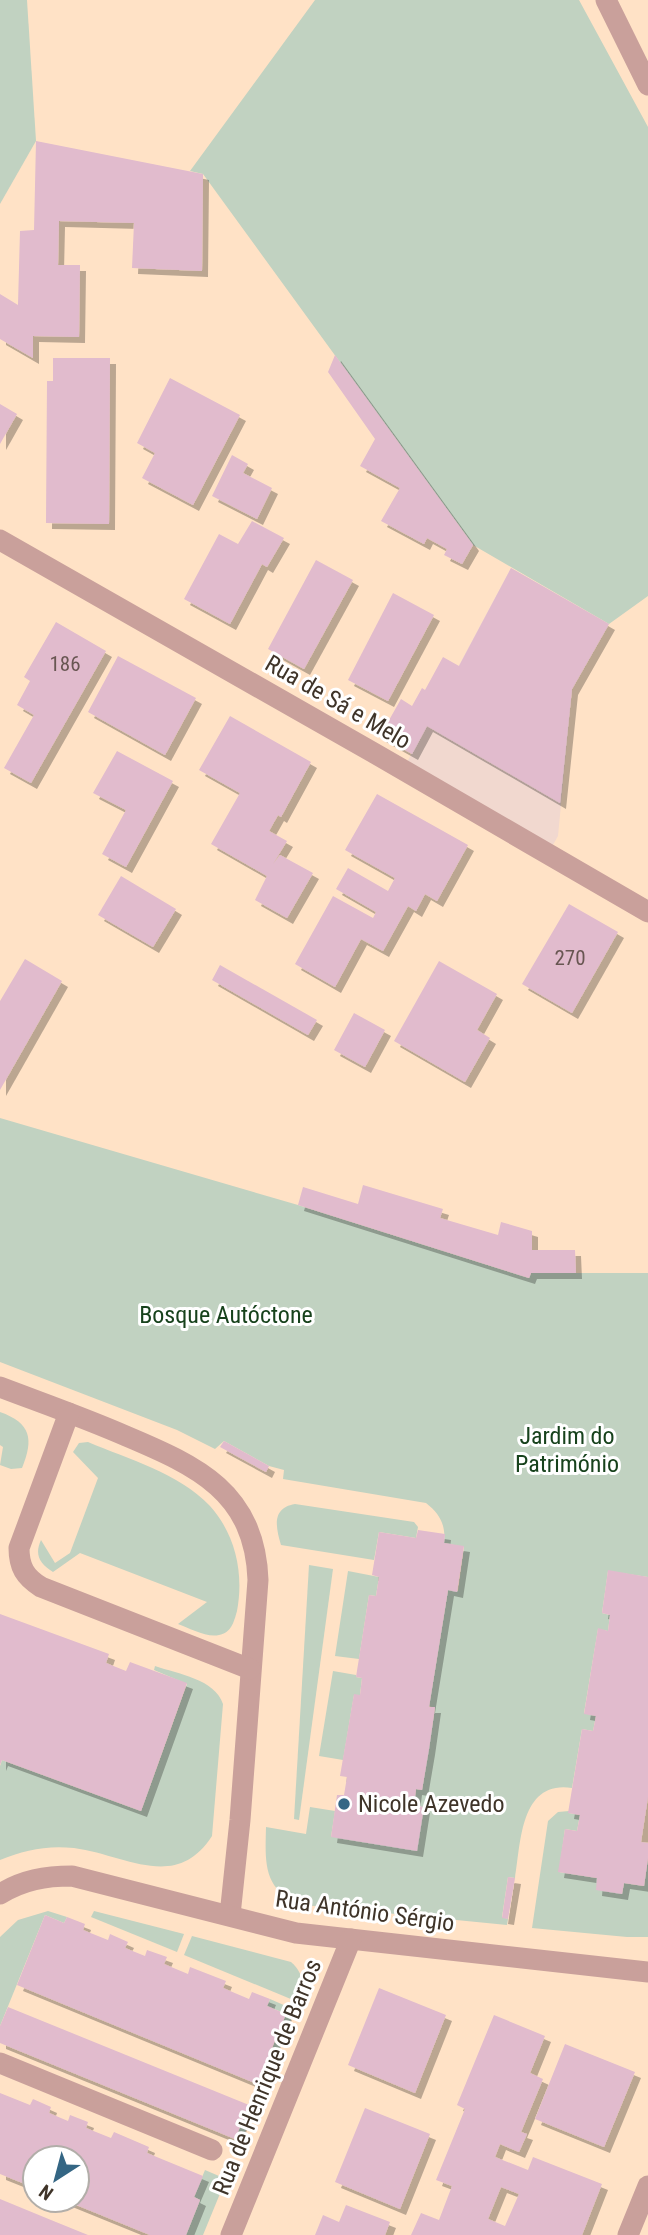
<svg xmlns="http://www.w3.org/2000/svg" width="648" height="2235" viewBox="0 0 648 2235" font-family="'Roboto Condensed',sans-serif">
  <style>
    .industrial { fill: #f1d8cf }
    .green { fill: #c1d2c1 }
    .building { fill: #e1bbcd; fill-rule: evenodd; filter: url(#shadow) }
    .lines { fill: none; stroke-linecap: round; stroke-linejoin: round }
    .minor { stroke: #c9a09b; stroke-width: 21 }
    .poi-dot { fill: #346684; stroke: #fff; stroke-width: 2.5 }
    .labels { text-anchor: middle; stroke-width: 6; stroke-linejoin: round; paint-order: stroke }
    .number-label { font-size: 21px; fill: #685652 }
    .street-label { font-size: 24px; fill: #3f3429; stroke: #fff }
    .park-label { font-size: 24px; fill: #17421c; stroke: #fff }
    .poi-label { font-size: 24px; fill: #3f3429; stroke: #fff; text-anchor: start }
  </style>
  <defs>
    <filter id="shadow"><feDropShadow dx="6" dy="6" stdDeviation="0" flood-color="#0004"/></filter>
  </defs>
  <rect width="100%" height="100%" fill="#ffe2c6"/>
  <!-- industrial -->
  <path class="industrial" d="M511 568 609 624 572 689 558 836 550 850 405 766Z"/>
  <!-- green -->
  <g class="green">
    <path d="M0 0H27L36 141 0 204Z"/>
    <path d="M315 0H579L648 127V596L609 624 473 545 203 174 190 171Z"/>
    <path d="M0 1118 298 1205 529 1278 531 1273H648V1577L608 1571 602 1613 610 1615 608 1631 598 1629 584 1713 596 1716 593 1731 582 1729 572 1788C520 1780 521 1843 515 1878L508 1877 502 1917 508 1919 507 1925 304 1905C263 1892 265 1864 266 1827L306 1834 310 1807 335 1811 331 1837 414 1805 416 1789 422 1790 435 1708 429 1706 448 1590 458 1591 464 1547 444 1543C446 1525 440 1514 426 1503L283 1479 284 1470 269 1466 224 1441 215 1449 177 1430 0 1362Z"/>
    <path d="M0 1412C31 1423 34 1439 22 1468L11 1469 0 1465 3 1447 0 1445Z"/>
    <path d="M88 1442C128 1459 179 1473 210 1506 236 1535 244 1574 237 1611 234 1622 231 1633 219 1635 207 1638 189 1628 178 1624L207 1602 80 1553 53 1572C40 1564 34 1555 41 1540L55 1563 70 1553 98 1478 73 1452 79 1443Z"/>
    <path d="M295 1504 414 1522 418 1527 416 1538 379 1532 374 1560 281 1545C276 1528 271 1508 295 1504Z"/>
    <path d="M309 1565 333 1569 299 1820 294 1819Z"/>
    <path d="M348 1571 379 1577 376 1596 369 1595 359 1659 335 1656Z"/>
    <path d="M155 1666C178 1674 215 1679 223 1704L212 1836C176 1892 126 1855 74 1848 47 1845 24 1850 0 1860V1766L2 1760 141 1811 187 1684 154 1670Z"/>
    <path d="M333 1671 356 1675V1677L362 1678 360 1695H354L343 1760 319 1756Z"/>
    <path d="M569 1811V1813L580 1815 577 1831 565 1829 559 1872 597 1878 622 1894 624 1883 644 1886 648 1858V1937H627L532 1928 548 1821 558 1812Z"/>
    <path d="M48 1911 67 1917 64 1923 45 1915 0 2026V1937L18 1920Z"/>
    <path d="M94 1911 184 1934 177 1952 91 1917Z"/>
    <path d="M192 1936 291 1962C304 1973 305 1987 298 2002L184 1955Z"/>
    <path d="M270 1999 295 2010 241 2142 235 2139 286 2014 267 2006Z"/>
    <path d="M205 2170 226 2179 203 2235H186L200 2200 194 2197Z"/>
  </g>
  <!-- building -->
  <g class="building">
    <path d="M36 141 203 174 202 271 132 268 134 223 59 221 58 265H80L79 337 33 336V358L0 339V294L18 305 20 231 34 230Z"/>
    <path d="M335 355 473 545 462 564 444 555 447 549 427 538 424 544 381 521 400 488 360 466 375 439 328 372Z"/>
    <path d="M53 358H110L109 524 46 523 47 381H53Z"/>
    <path d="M170 378 240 415 193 505 142 478 155 453 137 443Z"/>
    <path d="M0 404 17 414 0 444Z"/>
    <path d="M232 455 248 464 243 473 272 488 257 519 212 496Z"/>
    <path d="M252 521 284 538 267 567 262 564 230 624 184 599 219 534 238 544Z"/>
    <path d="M316 560 353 580 304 669 268 649Z"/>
    <path d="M511 568 609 624 572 689 560 803 427 726 412 754 380 736 401 699 412 706 422 688 425 690 443 657 459 666Z"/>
    <path d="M393 593 434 615 388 701 348 680Z"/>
    <path d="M56 622 106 651 31 783 4 768 34 715 17 705 30 681 24 677Z"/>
    <path d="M118 656 196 698 165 755 88 712Z"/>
    <path d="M230 716 311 762 281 817 278 815 269 831 287 841 273 864 280 855 313 873 287 918 255 900 267 876 211 844 240 793 199 770Z"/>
    <path d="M117 751 173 781 126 867 102 854 126 810 93 793Z"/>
    <path d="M377 794 468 845 437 901 425 894 416 911 408 906 383 951 361 939 335 987 295 964 333 896 373 918 376 912 336 889 348 868 388 891 395 878 345 850Z"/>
    <path d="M121 876 176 909 153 947 98 915Z"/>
    <path d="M569 904 618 932 572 1013 522 984Z"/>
    <path d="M25 959 62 981 0 1090V1001Z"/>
    <path d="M439 961 497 994 477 1030 490 1038 465 1082 394 1041Z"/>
    <path d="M220 965 317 1020 308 1035 212 980Z"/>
    <path d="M354 1013 385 1030 365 1067 334 1050Z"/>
    <path d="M363 1185 443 1209 440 1218 498 1235 501 1222 532 1231V1250H575L576 1273H531L529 1278 298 1205 303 1187 358 1204Z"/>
    <path d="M224 1441 269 1466 266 1472 220 1447Z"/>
    <path d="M418 1530 445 1534 444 1543 464 1546 457 1592 448 1590 429 1707H435L429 1749 422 1790 416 1789 414 1805 424 1807 417 1851 331 1837 337 1795H344L347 1777 340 1776 354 1694 360 1695 362 1678 356 1677 369 1595 376 1596 379 1577 372 1575 379 1532 416 1538Z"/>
    <path d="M608 1570 648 1577V1797L641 1842 648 1843V1858L644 1886 624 1883 622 1894 596 1890 597 1878 558 1872 565 1829 577 1831 580 1815 568 1813 582 1729 593 1731 596 1716 584 1714 598 1628 608 1631 610 1615 602 1613Z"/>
    <path d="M0 1614 109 1654 106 1663 126 1671 130 1662 187 1683 141 1811 2 1760 0 1765Z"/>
    <path d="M508 1877 515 1878 508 1919 502 1918Z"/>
    <path d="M45 1915 64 1923 67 1917 85 1924 83 1930 108 1940 110 1934 128 1942 125 1948 145 1956 147 1950 167 1957 164 1964 188 1974 190 1967 226 1981 223 1988 249 1999 252 1992 270 1999 267 2006 286 2014 257 2084 17 1985Z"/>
    <path d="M379 1988 446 2015 415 2093 348 2065Z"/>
    <path d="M8 2007 249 2105 235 2139 0 2043V2026Z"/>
    <path d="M494 2015 545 2036 530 2073 543 2079 521 2132 527 2134 519 2152 500 2144 495 2157 528 2170 533 2157 602 2184 582 2235H411L421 2213 439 2220 452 2186 436 2180 465 2109 457 2105ZM501 2187 519 2194 505 2226 488 2219Z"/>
    <path d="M565 2044 635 2072 604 2147 535 2119Z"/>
    <path d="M0 2093 30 2105 33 2099 51 2107 49 2113 68 2121 70 2115 88 2122 86 2128 111 2138 114 2132 149 2147 147 2153 203 2176 194 2197 200 2200 186 2235H150L64 2200H77V2158H35V2188L0 2174Z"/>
    <path d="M365 2108 430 2134 400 2209 335 2182Z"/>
    <path d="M0 2199 51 2220 88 2235H0Z"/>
    <path d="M346 2205 390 2222 385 2235H315L323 2215 339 2222Z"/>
  </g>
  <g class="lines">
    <!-- minor -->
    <g class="minor">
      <path d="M606 0 648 85"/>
      <path d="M0 540 374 753 648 912"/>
      <path d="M0 1387C42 1403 85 1418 126 1436 197 1466 255 1492 258 1580L240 1820 230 1915"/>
      <path d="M69 1413 19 1548C19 1567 25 1577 41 1587L250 1669"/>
      <path d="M0 1894C23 1880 45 1876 72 1876L296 1933 648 1972"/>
      <path d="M0 2063 212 2150"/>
      <path d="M231 2235 351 1939"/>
      <path d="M628 2235 648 2186"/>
    </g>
  </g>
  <!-- markers -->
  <circle class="poi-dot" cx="344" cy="1804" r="7"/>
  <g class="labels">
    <!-- number labels -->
    <g class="number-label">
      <text x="65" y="671">186</text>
      <text x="570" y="965">270</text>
    </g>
    <!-- street labels -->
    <g class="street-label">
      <text transform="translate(338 702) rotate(30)" y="8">Rua de Sá e Melo</text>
      <text transform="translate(365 1911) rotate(8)" y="8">Rua António Sérgio</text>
      <text transform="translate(267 2077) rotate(-68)" y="8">Rua de Henrique de Barros</text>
    </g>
    <!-- park labels -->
    <g class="park-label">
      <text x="226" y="1323">Bosque Autóctone</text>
      <text x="567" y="1444">Jardim do<tspan x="567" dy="28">Património</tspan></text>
    </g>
    <!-- poi labels -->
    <g class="poi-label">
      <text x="358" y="1812">Nicole Azevedo</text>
    </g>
  </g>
  <!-- north arrow -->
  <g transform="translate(56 2179) rotate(216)"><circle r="33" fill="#ffffff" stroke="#b2aea9" stroke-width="2"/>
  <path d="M0-5L12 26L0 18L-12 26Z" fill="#346684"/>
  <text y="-10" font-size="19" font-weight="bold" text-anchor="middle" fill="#3f3429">N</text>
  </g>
</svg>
